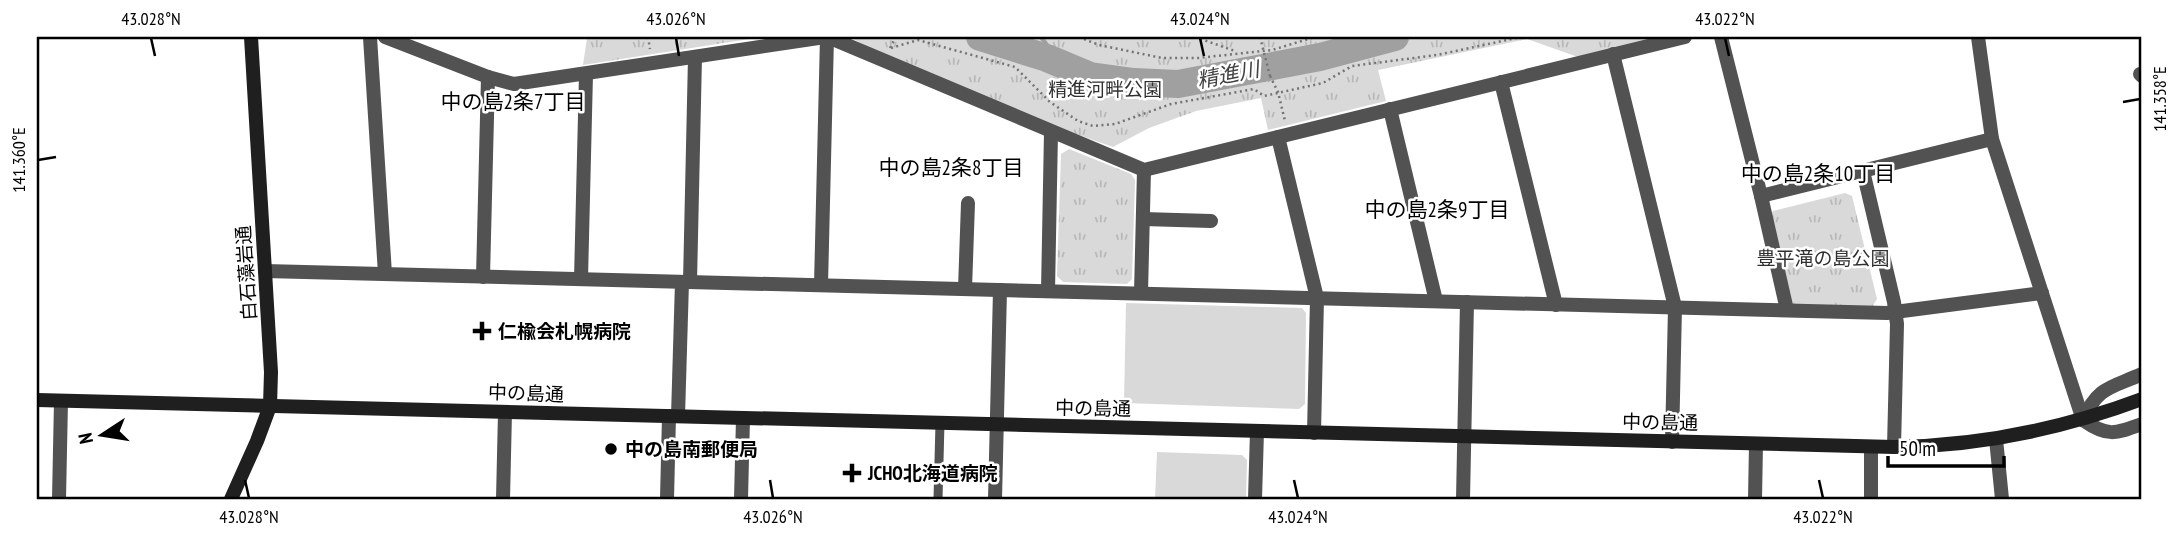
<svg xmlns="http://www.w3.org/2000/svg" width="2179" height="536" viewBox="0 0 2179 536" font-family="'PT Sans Narrow','Noto Sans JP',sans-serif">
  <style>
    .grass { fill: #d9d9d9 }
    .park { fill: url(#park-tufts) }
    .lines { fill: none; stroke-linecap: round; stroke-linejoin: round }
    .stream { stroke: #a0a0a0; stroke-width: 4.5 }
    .river { stroke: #a0a0a0; stroke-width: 28 }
    .path { stroke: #747474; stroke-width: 2.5; stroke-dasharray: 2 3.5; stroke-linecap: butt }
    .lane { stroke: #525252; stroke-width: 9 }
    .street { stroke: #525252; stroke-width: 14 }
    .secondary { stroke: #1f1f1f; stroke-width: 14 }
    .path-bridge { stroke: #747474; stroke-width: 2.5; stroke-dasharray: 2 3.5; stroke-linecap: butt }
    .ticks { fill: none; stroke: #000; stroke-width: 2.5 }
    .poi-dot { fill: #000; stroke: #fff; stroke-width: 2.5 }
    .labels { text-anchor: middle; stroke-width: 5; stroke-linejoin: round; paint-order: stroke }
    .park-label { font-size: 19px; fill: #303030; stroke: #fff }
    .street-label { font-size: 19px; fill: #000; stroke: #fff }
    .poi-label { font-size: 19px; font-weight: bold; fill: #000; stroke: #fff; text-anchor: start }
    .water-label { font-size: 21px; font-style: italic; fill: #414141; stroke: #fff }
    .neighbourhood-label { font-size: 21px; fill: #000; stroke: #fff }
    .neatline { fill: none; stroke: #000; stroke-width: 2.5 }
    .ticks-label { font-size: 18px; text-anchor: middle; fill: #000 }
  </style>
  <defs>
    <pattern id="park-tufts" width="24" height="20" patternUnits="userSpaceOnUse" patternTransform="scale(1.75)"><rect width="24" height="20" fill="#d9d9d9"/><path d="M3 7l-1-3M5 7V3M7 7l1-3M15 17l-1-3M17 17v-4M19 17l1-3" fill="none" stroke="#b8b8b8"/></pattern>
  </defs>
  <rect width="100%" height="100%" fill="#fff"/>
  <!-- grass -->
  <g class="grass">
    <path d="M1126 303 1302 308 1306 313 1305 404 1299 409 1124 403Z"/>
    <path d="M1157 452 1242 455 1247 460 1246 499H1155Z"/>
  </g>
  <!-- park -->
  <g class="park">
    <path d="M586 37H762L583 65 587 38Z"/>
    <path d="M849 37H1658L1578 57 1527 39 1378 70 1386 101 1268 130 1261 98 1196 111 1149 128 1113 147 1010 111 892 59Z"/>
    <path d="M1069 149 1131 174 1135 180 1132 279 1127 284 1063 282 1057 276 1061 154Z"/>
    <path d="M1845 193 1852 196 1877 299 1872 307H1795L1789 300 1769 217 1773 211Z"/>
  </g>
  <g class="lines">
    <!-- stream -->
    <path class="stream" d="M1041 37 1060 63"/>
    <!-- river -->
    <path class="river" d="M980 37 1047 58 1090 76 1134 82 1178 84 1320 57 1395 37"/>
    <!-- path -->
    <g class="path">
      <path d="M648 37 650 49"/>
      <path d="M1079 37 1099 45 1162 58H1198L1272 50 1315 37"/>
      <path d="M1195 37 1235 51"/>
      <path d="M890 48 896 37"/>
      <path d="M891 48 918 40 1015 67 1050 102 1078 121 1093 126 1115 124 1171 104 1254 89 1264 96 1323 83 1352 66 1437 55 1521 37"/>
      <path d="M1270 76 1278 92 1285 121"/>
    </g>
    <!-- lane -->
    <path class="lane" d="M938 499 940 423"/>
    <!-- street -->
    <g class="street">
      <path d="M370 37 385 274"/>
      <path d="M385 37 488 77 514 84 825 37"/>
      <path d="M828 37 1144 170 1685 37"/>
      <path d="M1721 37 1761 196 1787 310"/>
      <path d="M1978 37 1992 139 2083 420C2107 437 2115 434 2142 424"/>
      <path d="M1613 54 1675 307 1672 442"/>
      <path d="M2140 74 2142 76"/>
      <path d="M1501 82 1556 305"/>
      <path d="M1390 109 1436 301"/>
      <path d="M1278 137 1317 298 1314 433"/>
      <path d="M1863 171 1894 302 1897 324 1894 447"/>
      <path d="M1761 196 1992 139"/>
      <path d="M1143 219 1211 221"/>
      <path d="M265 271 1887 313 2042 293"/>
      <path d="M483 277 488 77"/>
      <path d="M581 279 586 74"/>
      <path d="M690 282 695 57"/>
      <path d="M821 285 827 37"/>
      <path d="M965 289 968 203"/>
      <path d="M1048 291 1051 132"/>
      <path d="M1141 293 1144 170"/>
      <path d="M678 416 682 282"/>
      <path d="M2083 420C2098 386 2111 388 2142 374"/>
      <path d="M1996 439 2002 499"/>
      <path d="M59 499 61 401"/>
      <path d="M503 499 505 412"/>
      <path d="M667 499 669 416"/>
      <path d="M741 499 743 418"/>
      <path d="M995 499 1000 290"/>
      <path d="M1255 499 1257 431"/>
      <path d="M1463 499 1467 302"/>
      <path d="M1755 499 1756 444"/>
      <path d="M1871 499V447"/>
    </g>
    <!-- secondary -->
    <g class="secondary">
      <path d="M37 400 1894 447C1979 446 2062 429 2142 399"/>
      <path d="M231 499 257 441 270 406 271 372 251 37"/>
    </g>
    <!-- path-bridge -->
    <path class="path-bridge" d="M1260 37 1270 76"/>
  </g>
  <!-- ticks -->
  <path class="ticks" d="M151 38 155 56M676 38 679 56M1200 38 1204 56M1725 38 1729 56M2123 102 2140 99M38 160 56 157M245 480 249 498M770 480 773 498M1294 480 1298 498M1819 480 1823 498"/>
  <!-- markers -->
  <g class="poi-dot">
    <path d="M478.5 320.5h7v7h7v7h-7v7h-7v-7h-7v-7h7z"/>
    <circle cx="611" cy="449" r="7"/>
    <path d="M848.5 462.5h7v7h7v7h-7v7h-7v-7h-7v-7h7z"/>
  </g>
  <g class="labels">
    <!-- park labels -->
    <g class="park-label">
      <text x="1105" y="96">精進河畔公園</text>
      <text x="1823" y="265">豊平滝の島公園</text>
    </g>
    <!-- street labels -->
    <g class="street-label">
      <text transform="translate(246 273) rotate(-94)" y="7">白石藻岩通</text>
      <text transform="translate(526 393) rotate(2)" y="7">中の島通</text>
      <text transform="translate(1093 408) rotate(1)" y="7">中の島通</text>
      <text transform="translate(1660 422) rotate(1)" y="7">中の島通</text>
    </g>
    <!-- poi labels -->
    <g class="poi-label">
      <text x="498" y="338">仁楡会札幌病院</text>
      <text x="625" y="456">中の島南郵便局</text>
      <text x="868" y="480">JCHO北海道病院</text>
    </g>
    <!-- water labels -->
    <g class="water-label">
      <text transform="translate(1228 75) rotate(-11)" y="7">精進川</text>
    </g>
    <!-- neighbourhood labels -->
    <g class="neighbourhood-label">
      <text x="513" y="109">中の島2条7丁目</text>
      <text x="951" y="175">中の島2条8丁目</text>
      <text x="1818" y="181">中の島2条10丁目</text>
      <text x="1437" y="217">中の島2条9丁目</text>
    </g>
  </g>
  <!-- border -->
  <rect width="2179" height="536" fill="none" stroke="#ffffff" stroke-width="77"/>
  <!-- north arrow -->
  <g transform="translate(102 435) rotate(258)" stroke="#ffffff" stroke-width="5" paint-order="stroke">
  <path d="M0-5L12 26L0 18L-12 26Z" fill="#000000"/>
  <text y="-10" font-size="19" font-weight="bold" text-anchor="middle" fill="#000000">N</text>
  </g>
  <!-- scale -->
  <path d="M1888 456v10h116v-10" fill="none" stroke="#000000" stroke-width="3.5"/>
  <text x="1899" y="456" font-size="21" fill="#000000" stroke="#ffffff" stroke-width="5" paint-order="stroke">50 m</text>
  <rect x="38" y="38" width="2102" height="460" class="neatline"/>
  <g class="ticks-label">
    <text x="151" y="25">43.028°N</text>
    <text x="676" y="25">43.026°N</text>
    <text x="1200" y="25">43.024°N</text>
    <text x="1725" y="25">43.022°N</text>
    <text transform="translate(2160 99) rotate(-90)" y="6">141.358°E</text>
    <text transform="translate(19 160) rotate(-90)" y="6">141.360°E</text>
    <text x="249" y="523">43.028°N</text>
    <text x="773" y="523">43.026°N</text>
    <text x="1298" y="523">43.024°N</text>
    <text x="1823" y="523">43.022°N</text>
  </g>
</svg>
